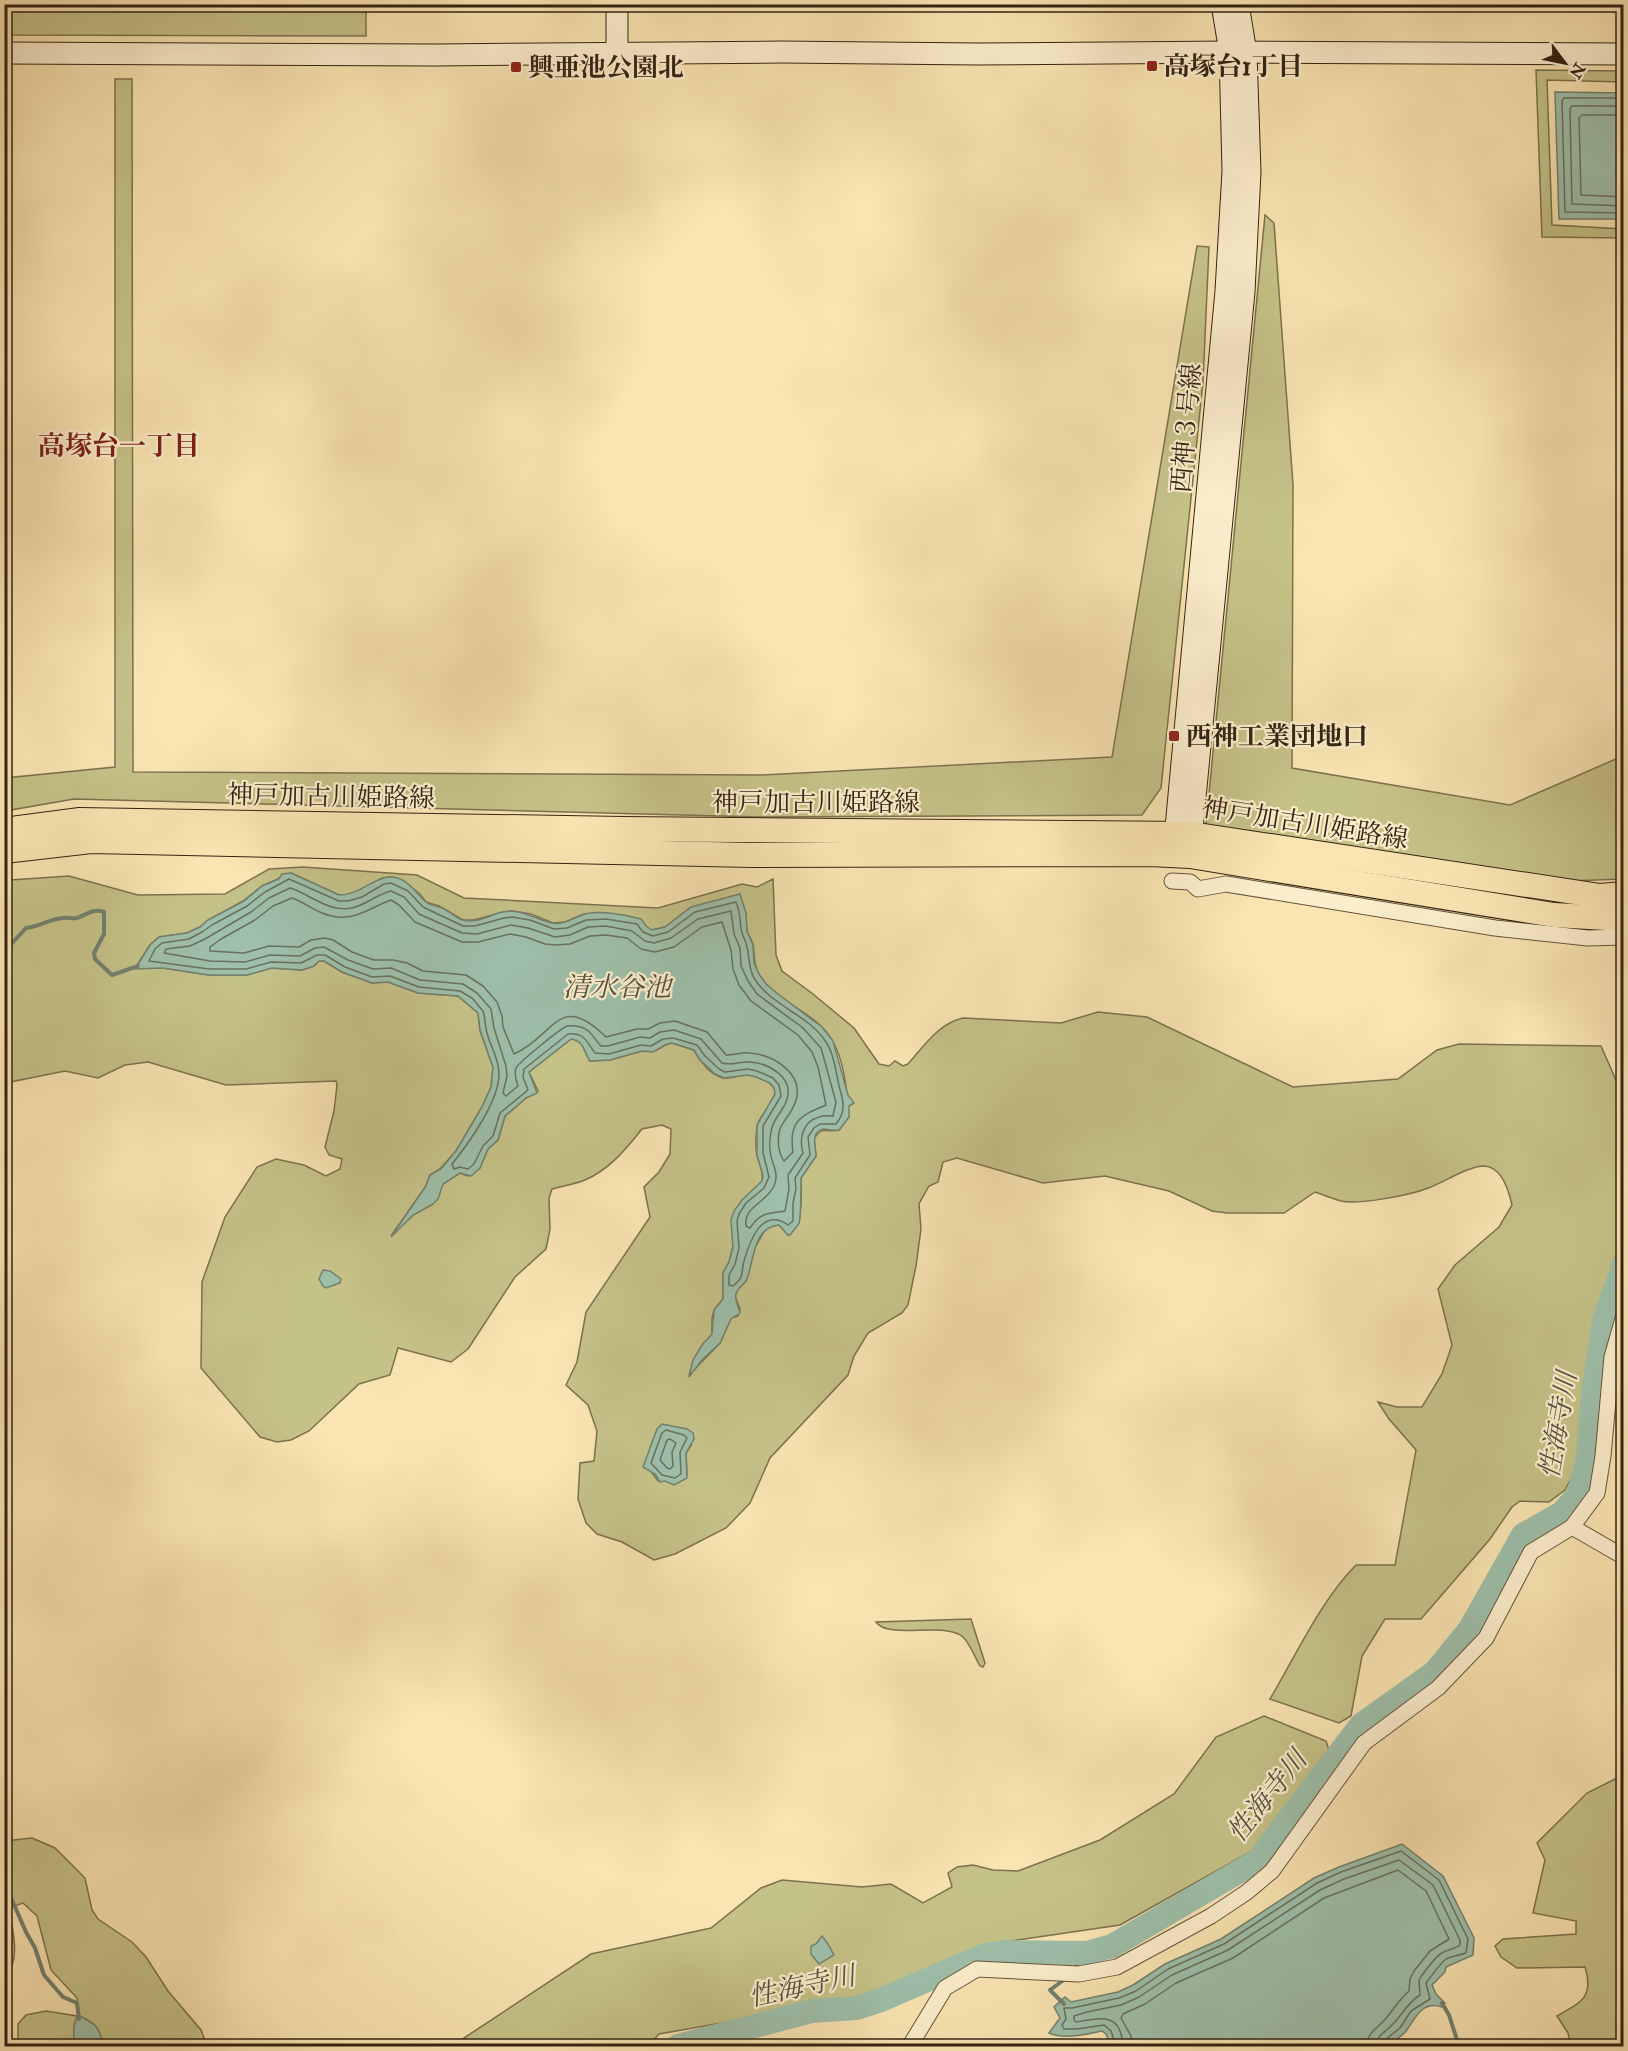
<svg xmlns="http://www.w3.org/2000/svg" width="1628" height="2051" viewBox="0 0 1628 2051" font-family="'IM FELL Double Pica','Noto Serif JP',serif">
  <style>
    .green { fill: #c5c288; stroke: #7c724e; stroke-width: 1.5; fill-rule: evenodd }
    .water { fill: #9ebfaa; stroke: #73816e; stroke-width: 1.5 }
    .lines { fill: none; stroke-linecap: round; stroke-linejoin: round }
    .shore { stroke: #68715e; stroke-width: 1.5 }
    .stream { stroke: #73816e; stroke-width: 4 }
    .river { stroke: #9ebfaa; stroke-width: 24 }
    .street-casing { stroke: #65543b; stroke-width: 17 }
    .secondary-casing { stroke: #332313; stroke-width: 23 }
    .primary-casing { stroke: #332313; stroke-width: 26 }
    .street { stroke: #fceecd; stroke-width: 15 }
    .secondary { stroke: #fceecd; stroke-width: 21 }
    .primary { stroke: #fae5b2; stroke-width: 24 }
    .poi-dot { fill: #8f2418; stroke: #fceecd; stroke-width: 2 }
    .labels { text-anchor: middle; stroke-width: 4.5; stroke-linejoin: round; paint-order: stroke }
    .poi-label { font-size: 26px; font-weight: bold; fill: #332313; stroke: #fceecd; text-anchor: start }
    .street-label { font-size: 26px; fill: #332313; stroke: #fceecd }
    .neighbourhood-label { font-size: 27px; font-weight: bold; fill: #7a1f14; stroke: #fceecd }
    .water-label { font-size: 27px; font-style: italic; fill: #535240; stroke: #fceecd }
  </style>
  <rect width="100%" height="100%" fill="#fae5b2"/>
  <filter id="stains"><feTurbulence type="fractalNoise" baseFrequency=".00333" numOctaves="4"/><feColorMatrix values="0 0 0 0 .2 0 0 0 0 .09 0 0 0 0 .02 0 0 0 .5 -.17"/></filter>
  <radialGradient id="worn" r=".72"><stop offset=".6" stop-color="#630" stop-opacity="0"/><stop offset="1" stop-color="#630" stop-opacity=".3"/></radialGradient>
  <!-- green -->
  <g class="green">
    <path d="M4 5H366V36L5 35Z"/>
    <path d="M1536 70 1623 71V82L1547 80 1552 225 1623 229V238L1542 237Z"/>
    <path d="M115 79H132L133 772 760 775 1112 757 1197 246 1209 247 1203 382 1161 788 1142 815 759 817 74 799 5 811V778L115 767Z"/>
    <path d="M1265 215 1274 223 1293 485 1292 768 1510 805 1623 756V879L1569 881 1206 825Z"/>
    <path d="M303 867 417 875 464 898 658 908 742 884 757 887 773 879 776 955 782 971 813 994 854 1028 879 1064 889 1066 895 1061 903 1066 908 1064C924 1046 939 1023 963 1018L1061 1023 1098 1012 1147 1017 1293 1087 1398 1079 1437 1050 1459 1044 1601 1046 1623 1096V1242L1614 1260 1589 1349 1581 1444 1574 1473 1565 1490 1549 1502 1520 1501 1512 1507 1490 1539 1421 1619H1385L1362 1656 1351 1716 1339 1723 1270 1699C1295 1657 1321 1600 1356 1565H1395L1416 1450 1389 1419 1378 1402 1397 1407H1422L1442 1374 1452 1345 1438 1289 1455 1265 1499 1227 1512 1205C1509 1191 1502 1167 1484 1166 1468 1166 1443 1183 1428 1188 1411 1195 1359 1205 1341 1201 1333 1199 1324 1195 1315 1192L1284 1213H1227L1212 1211 1169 1191 1105 1176 1043 1183 957 1158 943 1162 938 1182 929 1186 919 1204 921 1229 916 1266 908 1305 902 1313 868 1333 854 1356 848 1375 770 1458 750 1503 726 1528 675 1554 654 1560 622 1542 597 1534 586 1523 578 1499 580 1463 594 1461 597 1431 588 1405 566 1385 577 1362 586 1312 650 1217 644 1187 659 1172 670 1154 671 1129 662 1125 642 1129C627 1148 609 1170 585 1180 575 1184 563 1186 552 1189L549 1198 550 1229 546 1249 515 1277 468 1349 451 1362 398 1348 390 1375 359 1384 309 1431 291 1440 277 1442 260 1437 201 1368 202 1282 225 1217 257 1167 276 1159 304 1165 326 1176 340 1169 342 1159 329 1155 325 1147 334 1111 337 1085 336 1081 226 1085 148 1062 125 1065 98 1078 65 1071 5 1083V908L12 893 9 884 10 880 69 876 138 895 225 894 269 869ZM291 873 339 895H348L360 891 382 878 391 877 402 880 420 894 426 902 439 906 463 920H474L503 912 513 911 531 914 553 923 565 922 584 914 606 913 652 930 665 927 677 919 746 913C746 919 746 926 747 931 748 936 752 940 753 944 755 954 753 962 758 972 773 1003 815 1010 832 1040 845 1062 847 1093 849 1117L839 1130C825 1133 823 1125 814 1139L816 1156 801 1178C802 1193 801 1208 799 1223L788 1235 779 1225 770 1226 765 1230 755 1247 746 1281 738 1289 735 1296 740 1309 738 1316 731 1318 720 1343 689 1375C695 1356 701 1349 712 1334V1318L714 1310 723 1299V1273L729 1262 733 1247V1237L762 1181C764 1171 759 1165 757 1155 755 1147 756 1135 757 1127 759 1114 773 1107 775 1094 777 1083 756 1075 747 1075 740 1075 731 1079 724 1078 711 1076 700 1061 694 1050L672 1043 665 1045 657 1050 642 1051 610 1060 590 1061C583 1051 585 1041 571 1039L529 1072 538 1091 526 1098 505 1116 498 1140 488 1149 480 1168 468 1176 460 1173 442 1184 433 1204 413 1215 391 1236 426 1186 430 1175 440 1169 456 1151 482 1107 491 1087 493 1067 480 1031 478 1013 458 996 418 993 388 982 372 983 342 972 324 961H319L314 966 302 970 271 968 247 975H209L163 968H135L150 945 159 937 187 933 200 927 208 920 243 901 262 886ZM692 1444 686 1453 687 1475 658 1481 650 1470Z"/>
    <path d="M971 1619 985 1663 983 1667 980 1666C975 1657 970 1644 963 1637 945 1621 888 1640 876 1622Z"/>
    <path d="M1264 1716 1326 1741 1329 1750 1261 1846 1120 1925 990 1944 853 2000 659 2034 648 2046H459L461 2040 591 1954 711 1928 761 1888 782 1880 862 1887 891 1884 923 1903 952 1887 948 1873 957 1867 973 1865 993 1870 1018 1871 1100 1840 1174 1794 1216 1737Z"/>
    <path d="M1623 1775V2046H1571L1568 2033 1557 2016C1582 2002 1594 1997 1585 1967L1517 1968 1501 1957 1495 1946 1503 1939 1576 1934V1921L1533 1913 1545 1860 1537 1843 1587 1793Z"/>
    <path d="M32 1838 55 1848 85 1878 92 1910 98 1919 132 1942 146 1957 168 1991 201 2030 207 2046H104C98 2026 97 2025 78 2015L77 1998 51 1970 37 1916 23 1903 9 1908C12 1930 22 1959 5 1977V1841Z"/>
    <path d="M46 2011 77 2016 75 2041 77 2046H18V2024L26 2015Z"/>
  </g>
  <!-- water -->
  <g class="water">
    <path d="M1555 92 1623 93V219H1559Z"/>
    <path d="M291 873 339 895C360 895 374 877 390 877 408 877 415 893 426 902 430 906 434 905 439 907 448 909 455 918 463 920 477 924 491 914 503 912 521 908 536 920 552 923 564 925 572 919 582 915 595 909 627 915 641 919L646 926 652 930 665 927 691 907 740 894 746 913 747 931 753 945 754 963 759 974 766 984 778 994 822 1027 833 1041 848 1095 854 1103 849 1106V1117L839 1130C834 1131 828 1129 823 1129 810 1132 816 1148 816 1156L801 1178C801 1186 801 1217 799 1223 797 1227 793 1231 790 1235H788L779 1225C753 1227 754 1260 747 1279 744 1285 737 1288 736 1294 734 1301 739 1306 740 1313L731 1319 720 1343 702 1360 689 1377 693 1360 702 1345 712 1334 714 1310 723 1299V1273L729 1262 733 1247 731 1220 734 1211 742 1200 762 1181 763 1175 757 1155V1125L775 1094 774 1088 770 1083 756 1077 748 1075 724 1078 715 1074 700 1060 694 1050 672 1043 665 1045 653 1052 642 1051 610 1060 590 1061C583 1051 585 1041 571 1039L529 1072 537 1093 526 1098 505 1116 498 1140 488 1149 480 1168 471 1176 460 1173 443 1184 438 1199 433 1204 413 1215 391 1237 426 1186 430 1175 441 1169 456 1151 482 1107 491 1087 493 1067 480 1030 478 1013 458 996 418 993 388 982 372 983 342 972 324 961H319L314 966 302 970 272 968 247 975H209L163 968 135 969 150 945 159 937 187 933 200 927 208 920 244 901 262 886 279 879 282 874Z"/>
    <path d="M323 1270 330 1271 341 1279 340 1283 326 1288 323 1286 319 1279Z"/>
    <path d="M662 1424 687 1429 693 1433 694 1439 686 1453 687 1478 674 1485 665 1481 660 1482 655 1474 643 1467 657 1429Z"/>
    <path d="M1402 1844 1443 1876 1474 1938 1473 1955 1446 1967 1445 1972 1432 1985 1436 1994 1445 2003 1442 2007C1422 2000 1415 2019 1406 2031 1401 2037 1393 2042 1387 2046H1111L1106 2034 1102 2031C1086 2034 1065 2040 1049 2033L1060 2018 1054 2007 1065 1997 1071 2002 1118 1992 1133 1985 1165 1964 1221 1939 1314 1878 1339 1867Z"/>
    <path d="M822 1936 828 1944 834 1955 819 1964 811 1954V1946L816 1944Z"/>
    <path d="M78 2015C98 2025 98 2026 104 2046H77C72 2038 73 2023 78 2015Z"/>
  </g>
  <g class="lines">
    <!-- shore -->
    <g class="shore">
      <path d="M1624 98H1564L1562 101 1565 212 1624 213"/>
      <path d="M1624 106H1572L1570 109 1572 204 1624 206"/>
      <path d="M1624 115H1582L1579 118 1581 195 1624 197"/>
      <path d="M289 879 339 901H348L362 897 384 884 391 883 408 891 423 907 463 926H475L504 918 512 917 530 920 554 929 567 928 586 920 606 919 637 924 643 932 653 936 668 932 695 912 736 902C740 911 740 920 741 929 742 936 746 940 747 947 750 958 748 967 754 978 771 1006 808 1014 826 1042 834 1054 836 1072 839 1086 843 1100 847 1111 836 1124H820L814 1128 808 1137 810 1155 795 1178 796 1189 793 1203V1221L788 1225C762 1207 750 1240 744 1261 742 1267 743 1274 740 1279 738 1282 735 1284 733 1286L729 1285V1275L735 1264 739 1248 737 1221 739 1214 746 1203 764 1188 769 1177 763 1153V1126L781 1096 779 1085 773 1078 757 1071 748 1069 725 1072 719 1069 705 1056 697 1045 673 1038 663 1039 651 1046 641 1045 609 1054 595 1053C587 1043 585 1032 568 1034L524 1069 523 1077 528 1090 500 1113 493 1136 483 1146 474 1164 468 1169 460 1167 454 1169 452 1164C469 1143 499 1101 499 1074 499 1057 489 1045 486 1029 485 1023 485 1017 483 1011L472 998 460 991 419 987 390 976 372 977 345 967 325 955H317L301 963 271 962 246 969H209L149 961 155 949 162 943 189 939 202 932 212 925 247 906 265 892Z"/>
      <path d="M290 888C310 894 329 913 352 908 366 905 377 894 391 891L404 897 419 914 462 933 477 934 511 925 528 928 555 937 570 935 588 927 606 926 632 931 645 941 654 943 671 938 698 919 731 911 734 934 740 948 741 966 748 981 757 994 803 1028 821 1048 836 1102 833 1116C829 1116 823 1115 819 1117 802 1122 799 1139 803 1153L788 1175 789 1189 785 1211C769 1214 761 1211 750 1228L746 1226C743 1207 767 1202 774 1186 780 1172 771 1164 770 1150 769 1145 770 1138 771 1132 772 1119 784 1111 787 1099 794 1077 768 1063 750 1062 740 1061 731 1066 722 1063L701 1039 674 1030 660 1032 650 1038 640 1037 608 1046H601C594 1039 591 1030 581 1027 576 1026 571 1025 567 1026 561 1028 517 1064 516 1068 514 1075 516 1081 518 1086L506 1096 503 1093 507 1076 506 1066 494 1028 491 1009 477 993 463 984 420 980 391 968 373 969 348 960 324 947 315 948 300 956 270 955 245 962 210 961 164 953 166 949 190 946 205 939 251 912 269 898Z"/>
      <path d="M292 898C303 902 312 909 322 913 352 925 366 909 391 900L399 905 415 922 462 942H478L510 934 526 937 545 944 555 945 570 944 590 936 606 935 627 938 641 949 655 952 674 947 702 927 722 922 731 950 733 969 739 985 751 1001 798 1035 812 1052 818 1067 826 1105C802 1115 788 1120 793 1152L784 1161C778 1153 777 1139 780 1129 784 1119 793 1112 796 1100 804 1073 773 1055 750 1053 742 1052 734 1055 726 1055L707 1032 675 1021 660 1023 648 1029H637L606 1037C558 990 555 1036 514 1054L503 1027 502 1016 497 1002 483 986 466 975 423 971 407 963 393 960H374L352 952 333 940 325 938 311 940 299 947 269 946 244 953 210 951V947L221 939 255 920 273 906Z"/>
      <path d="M666 1430 684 1435 687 1438 680 1452 681 1474 675 1478 662 1475 651 1463 662 1433Z"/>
      <path d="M670 1439 676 1443 672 1452 673 1466 670 1469 667 1468 660 1460 667 1440Z"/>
      <path d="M1116 2046 1111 2031 1104 2025 1077 2029H1064L1062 2025 1066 2019 1064 2008H1072L1119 1998 1136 1991 1168 1969 1224 1944 1317 1883 1341 1872 1401 1851 1439 1880 1468 1939 1466 1953C1460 1955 1452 1956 1446 1959 1443 1961 1429 1979 1426 1983L1430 1999 1411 2011 1400 2028 1385 2040 1384 2046"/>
      <path d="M1123 2046C1121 2012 1101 2018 1076 2022L1074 2020V2016L1087 2012 1121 2005 1139 1997 1172 1975 1228 1950 1320 1890 1344 1879 1399 1860 1433 1885 1460 1940V1945C1455 1949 1448 1949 1442 1953 1436 1956 1423 1973 1419 1980L1420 1995C1407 2003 1403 2014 1393 2024 1386 2032 1377 2034 1376 2046"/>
      <path d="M1132 2046 1131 2036 1121 2018 1123 2014 1145 2004 1176 1983 1233 1958 1324 1898 1398 1870 1426 1891 1449 1939 1430 1951 1414 1971 1410 1979 1409 1991C1400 1999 1395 2007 1388 2016 1379 2028 1368 2030 1367 2046"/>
    </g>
    <!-- stream -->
    <g class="stream">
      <path d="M4 952 26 928C39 927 49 919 63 918 67 917 73 919 77 918 86 915 93 908 104 912V934L94 953 95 959 112 975 138 966"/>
      <path d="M4 1882 26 1932 35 1948 44 1975 63 1997 77 2003 79 2019"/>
      <path d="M1074 1969 1087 1953"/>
      <path d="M1442 2003 1449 2015 1459 2046"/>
      <path d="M1064 2004 1050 1990 1065 1979"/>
    </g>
    <!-- river -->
    <path class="river" d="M678 2046 812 2011 856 2008 881 2000 983 1956 1003 1952 1087 1953 1112 1946 1257 1861 1361 1725 1435 1672 1470 1629 1523 1535 1562 1513 1578 1495 1588 1458 1593 1394 1604 1320 1624 1265"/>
    <!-- street casing -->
    <g class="street-casing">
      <g id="street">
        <path d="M1172 881 1190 882 1198 889 1226 884 1495 928 1588 938 1624 937"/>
        <path d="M1572 1527 1624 1557"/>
        <path d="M907 2046 911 2044 945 1988 977 1969 1079 1974 1117 1967 1211 1916 1247 1892 1272 1871 1364 1743 1438 1688 1486 1638 1531 1552 1572 1527 1597 1493 1603 1456 1612 1357 1624 1315"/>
      </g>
    </g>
    <!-- secondary casing -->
    <g class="secondary-casing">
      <g id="secondary">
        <path d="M4 53 435 55 781 52 977 54 1230 52 1624 54"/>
        <path d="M617 53V4"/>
        <path d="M1174 849 1226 291 1233 171 1230 52 1222 4"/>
        <path d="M1190 849 1244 292 1250 172 1246 53 1238 4"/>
      </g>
    </g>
    <!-- primary casing -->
    <g class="primary-casing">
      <g id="primary">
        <path d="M4 830 80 820 623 829 1191 834 1600 896 1624 894"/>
        <path d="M4 851 91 841 751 855 1150 854 1190 856 1554 915 1624 919"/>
      </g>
    </g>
    <!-- street -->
    <use href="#street" class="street"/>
    <!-- secondary -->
    <use href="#secondary" class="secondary"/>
    <!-- primary -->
    <use href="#primary" class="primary"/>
  </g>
  <!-- markers -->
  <g class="poi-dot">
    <rect x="1146" y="60" width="12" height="12" rx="3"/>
    <rect x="510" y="61" width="12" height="12" rx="3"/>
    <rect x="1168" y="730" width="12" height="12" rx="3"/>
  </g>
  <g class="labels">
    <!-- poi labels -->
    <g class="poi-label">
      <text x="1164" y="75">高塚台1丁目</text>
      <text x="528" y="76">興亜池公園北</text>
      <text x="1186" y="745">西神工業団地口</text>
    </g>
    <!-- street labels -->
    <g class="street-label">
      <text transform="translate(1186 428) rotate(-85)" y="9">西神３号線</text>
      <text transform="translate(331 796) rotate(1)" y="9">神戸加古川姫路線</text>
      <text x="816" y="811">神戸加古川姫路線</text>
      <text transform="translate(1305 823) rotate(9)" y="9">神戸加古川姫路線</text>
    </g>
    <!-- neighbourhood labels -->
    <g class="neighbourhood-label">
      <text x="119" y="455">高塚台一丁目</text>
    </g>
    <!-- water labels -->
    <g class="water-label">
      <text x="617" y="996">清水谷池</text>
      <text transform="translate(1558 1425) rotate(-80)" y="9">性海寺川</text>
      <text transform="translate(1267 1796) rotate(-51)" y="9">性海寺川</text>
      <text transform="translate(802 1986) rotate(-12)" y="9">性海寺川</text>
    </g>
  </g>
  <!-- margin -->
  <rect width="1628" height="2051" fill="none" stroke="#fae5b2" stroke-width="24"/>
  <rect x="6" y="6" width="1616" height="2039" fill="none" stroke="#332313" stroke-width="3"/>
  <rect x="12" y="12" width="1604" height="2027" fill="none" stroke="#332313" stroke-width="1.5"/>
  <!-- north arrow -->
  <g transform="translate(1565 63) rotate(122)" stroke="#fceecd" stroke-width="4.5" paint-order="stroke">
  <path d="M0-4.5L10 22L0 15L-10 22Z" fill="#332313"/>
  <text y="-9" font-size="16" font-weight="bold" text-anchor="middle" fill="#332313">N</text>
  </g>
  <rect width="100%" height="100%" filter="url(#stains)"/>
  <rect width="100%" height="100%" fill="url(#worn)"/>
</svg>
